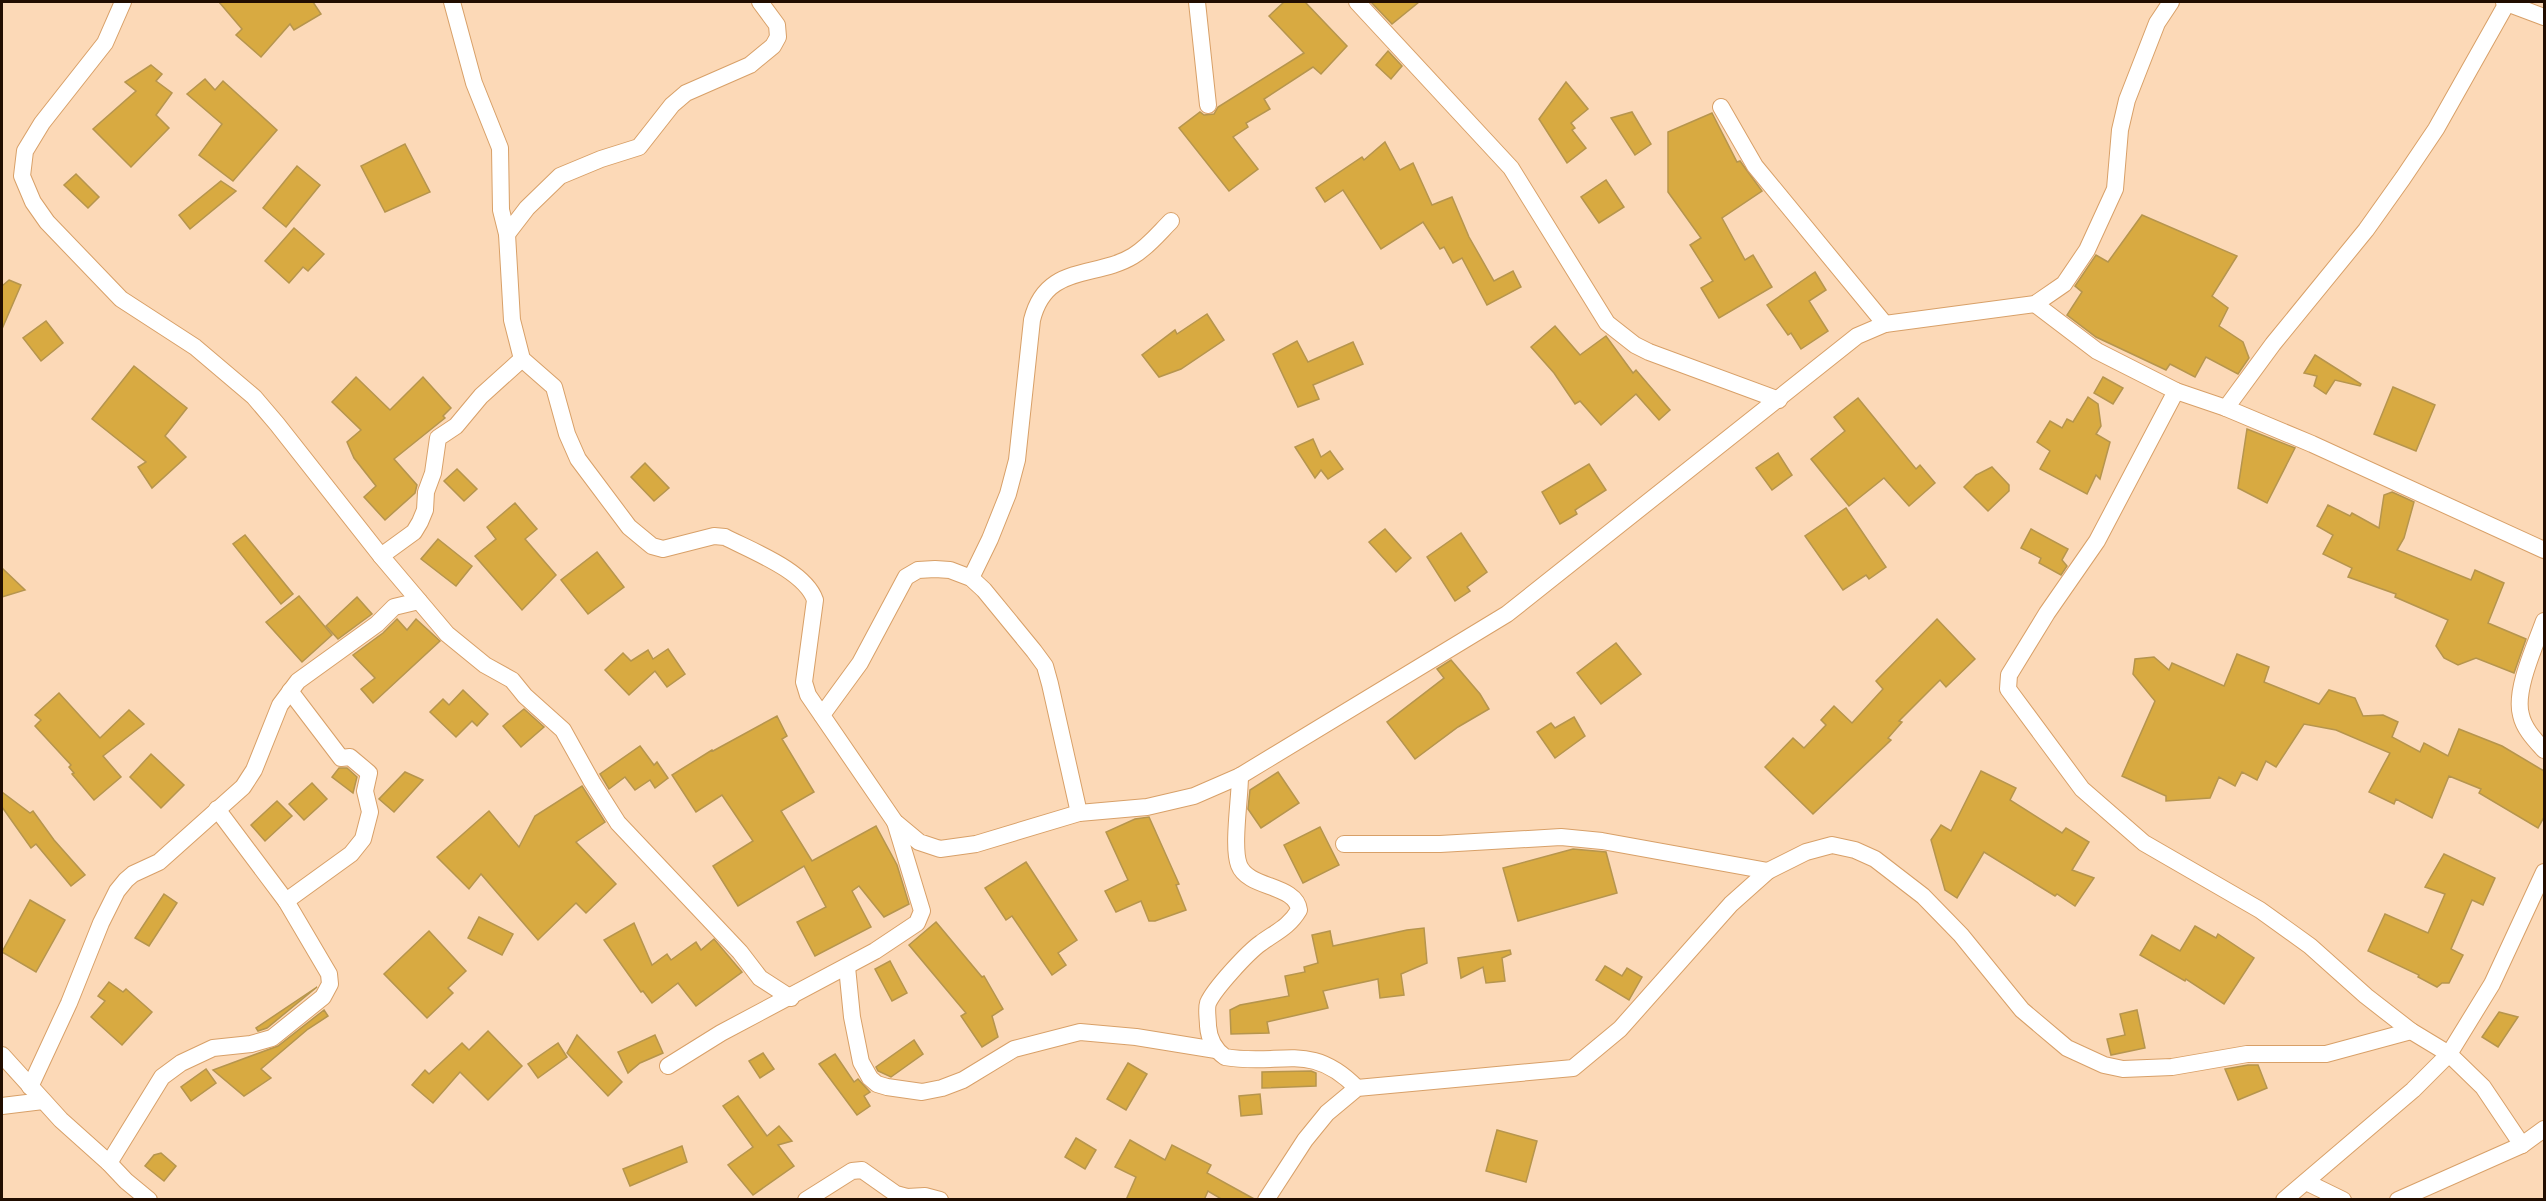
<svg xmlns="http://www.w3.org/2000/svg" width="2546" height="1201" viewBox="0 0 2546 1201" font-family="Lato,sans-serif">
  <style>
    .building { fill: #d8aa41; stroke: #b6954d; stroke-width: 1.5 }
    .lines { fill: none; stroke-linecap: round; stroke-linejoin: round }
    .street-casing { stroke: #d8a068; stroke-width: 18 }
    .street { stroke: #fff; stroke-width: 16 }
  </style>
  <rect width="100%" height="100%" fill="#fcd9b7"/>
  <!-- building -->
  <g class="building">
    <path d="M219 2H313L321 14 294 30 290 24 261 57 236 35 242 29Z"/>
    <path d="M1284 2H1305L1347 46 1321 74 1313 67 1264 99 1270 109 1246 123 1248 127 1233 137 1258 169 1229 191 1179 128 1200 112 1204 115 1214 114 1218 107 1304 53 1269 16Z"/>
    <path d="M1371 2H1419L1392 24Z"/>
    <path d="M1388 51 1402 66 1391 79 1376 65Z"/>
    <path d="M151 65 162 74 156 81 172 93 156 115 169 128 131 167 93 129 136 91 125 82Z"/>
    <path d="M205 79 215 90 223 81 277 130 233 181 199 155 222 124 187 94Z"/>
    <path d="M1566 82 1588 109 1571 123 1575 128 1572 130 1586 148 1567 163 1539 119Z"/>
    <path d="M1632 112 1651 144 1635 155 1611 118Z"/>
    <path d="M1712 113 1737 162 1740 161 1762 191 1722 218 1745 260 1753 255 1772 287 1719 318 1701 288 1713 281 1690 245 1701 238 1668 192V132Z"/>
    <path d="M1385 142 1400 170 1413 163 1432 205 1452 197 1469 237 1494 281 1513 271 1521 287 1487 305 1462 258 1453 263 1444 247 1440 249 1423 222 1381 249 1343 190 1325 202 1316 188 1362 157 1364 160Z"/>
    <path d="M405 144 430 192 385 212 361 166Z"/>
    <path d="M297 166 320 185 286 227 263 208Z"/>
    <path d="M76 174 99 197 88 208 64 185Z"/>
    <path d="M1606 180 1624 207 1599 223 1581 197Z"/>
    <path d="M221 181 236 191 190 229 179 215Z"/>
    <path d="M2142 215 2237 256 2212 296 2228 308 2219 326 2243 342 2249 358 2238 374 2206 357 2195 377 2170 364 2166 370 2096 337 2067 315 2082 292 2075 286 2096 255 2108 262Z"/>
    <path d="M294 228 324 254 308 271 303 267 289 283 265 261Z"/>
    <path d="M1815 272 1826 290 1809 301 1828 331 1801 349 1791 333 1788 335 1767 305Z"/>
    <path d="M9 280 21 285 2 329V286Z"/>
    <path d="M1207 314 1224 340 1181 369 1159 377 1142 355 1175 330 1177 334Z"/>
    <path d="M46 321 63 343 41 361 23 338Z"/>
    <path d="M1555 326 1580 355 1606 336 1633 373 1636 370 1670 410 1659 420 1636 394 1601 425 1580 401 1575 404 1554 373 1531 347Z"/>
    <path d="M1297 341 1308 362 1353 342 1363 364 1313 385 1319 399 1298 407 1273 354Z"/>
    <path d="M2315 355 2361 384 2360 386 2335 380 2326 394 2314 386 2317 376 2304 373Z"/>
    <path d="M134 366 187 408 165 436 186 457 152 488 138 467 146 462 92 419Z"/>
    <path d="M356 377 390 410 423 377 451 408 443 416 445 418 394 459 417 485 415 493 385 520 364 497 376 486 354 458 347 442 361 430 332 402Z"/>
    <path d="M2103 377 2123 388 2113 404 2094 393Z"/>
    <path d="M2393 387 2435 405 2416 451 2374 434Z"/>
    <path d="M2088 397 2098 404 2101 426 2096 434 2110 442 2100 479 2096 475 2087 494 2040 469 2050 451 2037 442 2050 421 2062 428 2067 419 2073 422Z"/>
    <path d="M1858 398 1916 469 1920 465 1935 483 1909 506 1884 478 1849 506 1811 459 1845 431 1834 417Z"/>
    <path d="M2247 429 2295 448 2267 503 2238 488Z"/>
    <path d="M1313 439 1321 457 1330 451 1343 469 1328 479 1321 470 1315 478 1295 447Z"/>
    <path d="M1778 453 1792 475 1772 490 1756 468Z"/>
    <path d="M645 463 669 488 654 501 631 477Z"/>
    <path d="M1589 464 1606 490 1575 510 1577 514 1560 524 1542 492Z"/>
    <path d="M1992 467 2009 485V491L1988 511 1964 487 1976 475Z"/>
    <path d="M457 469 477 489 464 501 444 481Z"/>
    <path d="M2392 492 2414 502 2404 538 2397 550 2471 580 2475 570 2504 583 2488 623 2526 639 2514 673 2476 658 2458 665 2444 658 2436 646 2448 620 2395 597 2396 594 2348 577 2352 568 2323 554 2333 535 2317 526 2328 505 2350 516 2352 513 2379 528 2384 495Z"/>
    <path d="M515 503 537 529 525 539 556 575 522 610 475 556 496 539 487 527Z"/>
    <path d="M1846 508 1886 567 1869 579 1866 575 1843 590 1805 536Z"/>
    <path d="M1385 529 1411 558 1396 572 1369 542Z"/>
    <path d="M2031 529 2068 549 2062 560 2067 566 2061 575 2039 563 2041 558 2021 548Z"/>
    <path d="M1461 533 1487 572 1467 587 1470 591 1455 601 1427 557Z"/>
    <path d="M245 535 293 594 281 604 233 544Z"/>
    <path d="M438 539 472 566 456 586 421 559Z"/>
    <path d="M597 552 624 587 588 614 561 580Z"/>
    <path d="M2 568 25 590 2 597Z"/>
    <path d="M299 596 332 635 302 662 266 622Z"/>
    <path d="M357 597 372 614 338 639 326 626Z"/>
    <path d="M397 619 407 630 416 619 440 641 373 703 361 689 375 678 353 655 383 633Z"/>
    <path d="M1937 619 1975 659 1946 687 1940 680 1899 721 1902 722 1888 738 1891 740 1813 814 1765 767 1793 738 1804 748 1826 725 1821 720 1834 706 1852 723 1883 689 1876 681Z"/>
    <path d="M1616 643 1641 674 1601 704 1577 673Z"/>
    <path d="M668 649 685 674 667 687 655 671 629 695 605 670 623 653 631 661 648 650 653 659Z"/>
    <path d="M2237 654 2269 667 2264 682 2319 704 2329 690 2355 698 2363 716 2383 715 2398 722 2392 737 2420 752 2424 743 2448 756 2459 729 2502 746 2544 771V817L2538 828 2479 793 2481 789 2449 776 2432 818 2396 799 2394 804 2369 792 2390 753 2336 730 2304 724 2276 767 2266 761 2257 780 2242 772 2235 786 2219 777 2210 798 2166 801V796L2122 776 2155 701 2133 674 2135 659 2154 657 2169 670 2172 663 2224 686Z"/>
    <path d="M1451 660 1480 694 1489 709 1458 727 1415 759 1387 722 1444 678 1437 669Z"/>
    <path d="M463 690 488 714 477 726 472 721 456 737 430 712 443 699 449 705Z"/>
    <path d="M59 693 100 738 129 710 144 724 103 756 121 777 94 800 72 774 74 773 69 767 71 765 35 726 41 720 35 715Z"/>
    <path d="M524 709 544 727 521 747 503 726Z"/>
    <path d="M777 716 787 736 782 739 814 792 781 811 812 861 876 826 897 865 909 904 884 917 859 886 852 891 871 927 815 956 797 922 826 907 804 866 738 906 713 866 753 841 722 795 696 812 672 775 712 750 713 751Z"/>
    <path d="M1574 717 1585 736 1555 758 1537 732 1551 723 1555 728Z"/>
    <path d="M640 746 654 765 657 762 668 778 655 788 650 780 635 790 625 777 609 789 600 774Z"/>
    <path d="M151 754 184 785 161 808 130 777Z"/>
    <path d="M339 768H347L357 777 353 793 332 777Z"/>
    <path d="M1981 771 2016 788 2010 800 2062 833 2066 828 2089 842 2072 870 2094 878 2075 906 2057 894 2055 896 1984 852 1957 898 1945 890 1931 840 1941 825 1951 831Z"/>
    <path d="M405 772 423 780 394 812 379 799Z"/>
    <path d="M1278 772 1299 803 1261 828 1248 809 1250 790Z"/>
    <path d="M312 783 327 799 304 820 289 804Z"/>
    <path d="M582 786 605 822 576 842 616 884 586 913 576 903 538 940 481 874 469 889 437 857 489 811 519 847 535 816Z"/>
    <path d="M2 792 30 813 33 811 54 840 85 875 71 886 36 844 31 848 2 807Z"/>
    <path d="M277 801 292 816 265 841 251 825Z"/>
    <path d="M1149 817 1179 884 1176 885 1186 910 1155 921H1149L1141 901 1116 912 1105 891 1128 880 1106 832 1135 819Z"/>
    <path d="M1320 827 1339 865 1303 883 1284 845Z"/>
    <path d="M1573 849 1606 852 1617 893 1518 921 1503 868Z"/>
    <path d="M2444 854 2495 878 2483 905 2472 900 2451 949 2463 955 2449 983H2442L2437 987 2418 977 2419 975 2368 951 2385 914 2428 933 2445 894 2425 887Z"/>
    <path d="M1026 862 1077 940 1058 953 1066 965 1052 975 1012 916 1006 920 985 888Z"/>
    <path d="M164 894 177 903 149 946 135 938Z"/>
    <path d="M30 900 65 920 36 972 2 952Z"/>
    <path d="M479 917 513 934 502 955 468 938Z"/>
    <path d="M936 922 982 977 984 976 1003 1009 992 1016 998 1037 982 1047 961 1016 966 1013 909 945Z"/>
    <path d="M634 923 652 965 667 954 671 960 696 942 701 950 714 939 742 972 696 1006 678 983 652 1003 643 991 641 992 604 940Z"/>
    <path d="M2195 926 2216 938 2218 934 2254 958 2224 1004 2186 979 2185 981 2140 955 2152 935 2180 951Z"/>
    <path d="M1424 928 1427 963 1401 974 1404 995 1380 998 1378 979 1323 991 1328 1008 1267 1022 1269 1033 1231 1034 1230 1010 1240 1005 1289 996 1285 976 1305 972 1304 967 1318 963 1312 935 1330 931 1333 946 1407 930Z"/>
    <path d="M429 931 466 971 448 988 453 993 427 1018 384 974Z"/>
    <path d="M1510 950 1511 954 1502 958 1505 981 1486 983 1483 967 1461 978 1458 958Z"/>
    <path d="M890 961 907 993 892 1001 875 969Z"/>
    <path d="M1605 966 1622 976 1627 968 1642 977 1629 1000 1596 980Z"/>
    <path d="M109 982 123 992 126 989 152 1012 122 1045 91 1017 105 1001 98 996Z"/>
    <path d="M317 987 267 1028 258 1031 256 1028Z"/>
    <path d="M324 1010 328 1016 308 1029 261 1069 271 1078 244 1096 213 1070 278 1046Z"/>
    <path d="M2137 1010 2145 1048 2111 1055 2107 1039 2125 1035 2120 1014Z"/>
    <path d="M2499 1012 2518 1017 2498 1047 2482 1037Z"/>
    <path d="M488 1031 522 1066 488 1100 460 1072 433 1103 412 1085 425 1070 429 1074 462 1043 469 1050Z"/>
    <path d="M577 1035 622 1082 608 1096 567 1053Z"/>
    <path d="M655 1035 663 1053 640 1063 628 1073 618 1052Z"/>
    <path d="M914 1040 923 1054 891 1077 878 1071 876 1067Z"/>
    <path d="M558 1043 567 1057 538 1078 528 1064Z"/>
    <path d="M763 1053 774 1069 760 1078 749 1061Z"/>
    <path d="M835 1054 854 1082 858 1079 870 1092 864 1096 870 1106 857 1115 819 1064Z"/>
    <path d="M1128 1063 1147 1074 1126 1110 1107 1099Z"/>
    <path d="M2248 1065H2258L2267 1088 2238 1100 2225 1069Z"/>
    <path d="M206 1069 216 1083 191 1101 181 1087Z"/>
    <path d="M1311 1071 1316 1073V1086L1262 1088V1072Z"/>
    <path d="M1260 1094 1262 1114 1241 1116 1239 1096Z"/>
    <path d="M738 1096 767 1136 779 1126 792 1141 778 1145 794 1166 753 1195 728 1165 753 1147 723 1106Z"/>
    <path d="M1497 1130 1537 1141 1526 1182 1486 1171Z"/>
    <path d="M1076 1138 1096 1150 1085 1169 1065 1157Z"/>
    <path d="M1130 1140 1165 1160 1172 1145 1211 1165 1207 1173 1256 1200H1223L1208 1191 1204 1200H1126L1136 1177 1115 1167Z"/>
    <path d="M682 1146 687 1162 630 1186 623 1169Z"/>
    <path d="M161 1153 176 1166 164 1181 145 1166 154 1155Z"/>
  </g>
  <g class="lines">
    <!-- street casing -->
    <g class="street-casing">
      <g id="street">
        <path d="M123 2 105 43 42 123 25 151 22 176 33 202 47 222 121 299 195 347 254 397 277 424 381 556 447 634 485 665 512 680 525 696 563 730 592 782 618 823 740 952 760 978 791 998"/>
        <path d="M452 2 474 83 500 148 501 210 507 234 512 320 522 359 554 387 567 434 578 459 629 527 652 546 663 549 714 536 725 537C752 551 805 571 815 600L804 682 808 695 895 822 919 842 940 849 976 844 1079 813 1147 807 1194 796 1240 776 1507 614 1857 336 1885 324 2035 304 2064 284 2087 250 2115 189 2120 130 2127 100 2157 23 2171 2"/>
        <path d="M1197 2 1208 105"/>
        <path d="M1357 2 1511 168 1607 323 1635 345 1649 352 1779 400"/>
        <path d="M2504 2 2544 17"/>
        <path d="M1721 107 1755 166 1885 324"/>
        <path d="M507 234 527 208 560 176 601 159 639 147 672 105 686 93 750 65 773 46 778 37 777 25 760 2"/>
        <path d="M2035 304 2097 351 2176 391 2226 408 2312 444 2544 550"/>
        <path d="M2176 391 2097 541 2047 613 2009 675 2008 689 2082 789 2144 843 2260 910 2310 946 2366 996 2411 1031 2449 1054 2483 1087 2522 1145"/>
        <path d="M2226 408 2273 344 2366 230 2403 178 2436 129 2507 3"/>
        <path d="M381 556 414 532 420 522 425 510 426 492 433 473 438 438 456 426 481 396 522 359"/>
        <path d="M971 578 990 539 1008 494 1017 460 1032 320C1046 263 1095 279 1133 256 1148 247 1159 233 1171 221"/>
        <path d="M2544 621C2536 644 2514 690 2521 715 2524 729 2535 740 2544 750"/>
        <path d="M822 715 860 663 906 577 918 570 935 569 950 570 971 578 984 590 1034 651 1045 666 1050 684 1079 813"/>
        <path d="M1240 776C1240 798 1232 847 1239 865 1248 889 1296 884 1299 910 1289 927 1276 932 1261 943 1248 952 1214 989 1208 1003 1206 1009 1208 1019 1208 1026 1209 1039 1215 1050 1225 1057 1281 1067 1310 1040 1357 1088"/>
        <path d="M1344 844H1440L1561 837 1602 841 1768 871"/>
        <path d="M286 901 351 854 363 839 370 812 365 791 369 773 350 757 341 758 290 691"/>
        <path d="M847 967 852 1017 861 1062 870 1078 877 1084 887 1087 922 1092 942 1088 963 1080 1014 1049 1080 1032 1136 1037 1216 1050"/>
        <path d="M2 1055 61 1120 109 1163 126 1181 149 1200"/>
        <path d="M668 1066 721 1033 875 951 917 923 922 911 895 822"/>
        <path d="M30 1087 69 1003 101 923 117 891 126 880 133 874 159 862 243 787 254 770 280 705 298 681 377 624 394 607 419 601"/>
        <path d="M2 1106 43 1101"/>
        <path d="M109 1163 162 1077 181 1063 213 1048 251 1044 272 1038 323 997 330 984 329 974 286 901 217 809"/>
        <path d="M2306 1182 2343 1200"/>
        <path d="M806 1200 852 1171 862 1170 896 1194 907 1197 925 1196 940 1200"/>
        <path d="M1266 1200 1305 1140 1327 1113 1357 1088 1573 1068 1620 1029 1731 904 1768 871 1806 852 1832 845 1855 850 1875 859 1923 896 1961 935 2022 1010 2067 1048 2104 1065 2123 1069 2172 1067 2247 1054H2326L2411 1031"/>
        <path d="M2284 1200 2413 1090 2449 1054 2492 984 2544 872"/>
        <path d="M2398 1200 2522 1145 2544 1129"/>
      </g>
    </g>
    <!-- street -->
    <use href="#street" class="street"/>
  </g>
  <!-- border -->
  <rect width="2546" height="1201" fill="none" stroke="#210d00" stroke-width="6"/>
</svg>
